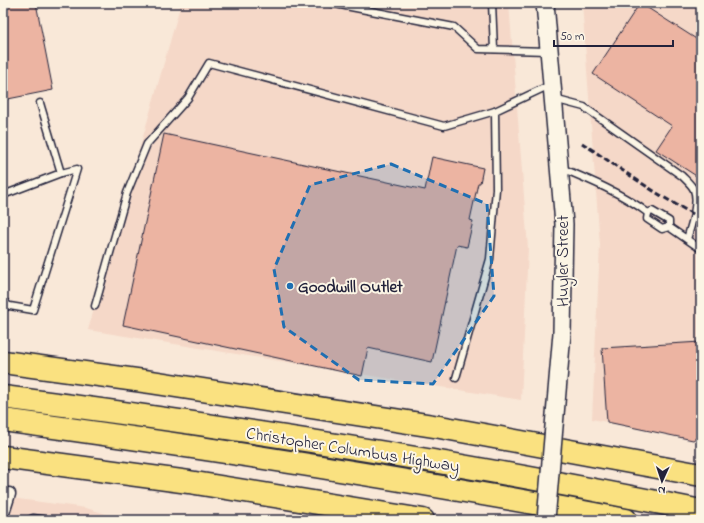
<svg xmlns="http://www.w3.org/2000/svg" width="704" height="523" viewBox="0 0 704 523" font-family="'Indie Flower',sans-serif">
  <style>
    .built { fill: #f5d8c8 }
    .building { fill: #ecb4a2; stroke: #22223b }
    .lines { fill: none; stroke-linecap: round; stroke-linejoin: round }
    .lane-casing { stroke: #22223b; stroke-width: 9 }
    .street-casing { stroke: #22223b; stroke-width: 15 }
    .secondary-casing { stroke: #22223b; stroke-width: 20 }
    .highway-casing { stroke: #22223b; stroke-width: 25 }
    .lane { stroke: #fcf5e5; stroke-width: 6 }
    .street { stroke: #fcf5e5; stroke-width: 12 }
    .secondary { stroke: #fcf5e5; stroke-width: 17 }
    .highway { stroke: #fae180; stroke-width: 22 }
    .rail { stroke: #22223b; stroke-width: 3; stroke-dasharray: 6 3; stroke-linecap: butt }
    .secondary-bridge-casing { stroke: #22223b; stroke-width: 20; stroke-linecap: butt }
    .secondary-bridge { stroke: #fcf5e5; stroke-width: 17 }
    .marked { fill: #1f6fb2; fill-opacity: 0.2; stroke: #1f6fb2; stroke-width: 3; stroke-dasharray: 8 5; stroke-linejoin: round }
    .poi-dot { fill: #1f6fb2; stroke: #fcf5e5; stroke-width: 1.5 }
    .labels { text-anchor: middle; stroke-width: 4; stroke-linejoin: round; paint-order: stroke }
    .street-label { font-size: 17px; fill: #22223b; stroke: #fcf5e5 }
    .poi-label { font-size: 17px; font-weight: bold; fill: #22223b; stroke: #fcf5e5; text-anchor: start }
  </style>
  <rect width="100%" height="100%" fill="#f9e8d8"/>
  <filter id="ink" filterUnits="userSpaceOnUse"><feTurbulence type="fractalNoise" baseFrequency=".025" numOctaves="2"/><feDisplacementMap in="SourceGraphic" scale="8" xChannelSelector="R" yChannelSelector="G"/><feConvolveMatrix kernelMatrix="1 2 1 2 8 2 1 2 1" color-interpolation-filters="sRGB"/></filter>
  <g filter="url(#ink)">
    <!-- built -->
    <g class="built">
      <path d="M181 3H509L528 248 521 400 88 330Z"/>
      <path d="M582 3H701V441L592 419 600 245Z"/>
      <path d="M3 497 86 508 126 520H3Z"/>
    </g>
    <!-- building -->
    <g class="building">
      <path d="M3 3H36L53 90 3 100Z"/>
      <path d="M640 3 701 42V179L656 150 672 126 593 74Z"/>
      <path d="M164 134 425 190 432 157 483 168 480 183H478L470 220 473 221 467 247 457 245 432 362 368 348 362 376 123 325Z"/>
      <path d="M701 342V435L693 440 607 422 602 348Z"/>
    </g>
    <g class="lines">
      <!-- lane casing -->
      <g class="lane-casing">
        <g id="lane">
          <path d="M330 3 454 27 478 49 547 51"/>
          <path d="M492 3 494 49"/>
          <path d="M554 99 584 107 682 176C686 180 692 185 694 190 699 203 691 226 687 239"/>
          <path d="M40 103 61 173"/>
          <path d="M561 168C590 180 623 194 648 213"/>
          <path d="M3 195 61 173 77 169 33 310 4 305"/>
          <path d="M648 213 647 219 662 229 669 227 701 249"/>
          <path d="M648 213 652 211 669 221V227"/>
          <path d="M95 306 127 193 147 144 188 98 209 63 444 126 495 111 550 85"/>
          <path d="M456 378 490 259 496 189 495 111"/>
          <path d="M29 520 33 518 49 520"/>
        </g>
      </g>
      <!-- street casing -->
      <g class="street-casing">
        <g id="street">
          <path d="M3 305H4"/>
          <path d="M3 513 9 494"/>
        </g>
      </g>
      <!-- secondary casing -->
      <g class="secondary-casing">
        <path id="secondary" d="M545 3 564 224 562 333"/>
      </g>
      <!-- highway casing -->
      <g class="highway-casing">
        <g id="highway">
          <path d="M3 362 151 382 440 427 701 475"/>
          <path d="M3 397C237 427 470 464 701 511"/>
          <path d="M3 420C211 448 419 481 626 520"/>
          <path d="M3 457 189 482 423 520"/>
        </g>
      </g>
      <!-- lane -->
      <use href="#lane" class="lane"/>
      <!-- street -->
      <use href="#street" class="street"/>
      <!-- secondary -->
      <use href="#secondary" class="secondary"/>
      <!-- highway -->
      <use href="#highway" class="highway"/>
      <!-- rail -->
      <path class="rail" d="M582 143C621 169 659 197 701 218"/>
      <!-- secondary-bridge casing -->
      <g class="secondary-bridge-casing">
        <path id="secondary-bridge" d="M546 520 562 333"/>
      </g>
      <!-- secondary-bridge -->
      <use href="#secondary-bridge" class="secondary-bridge"/>
    </g>
  </g>
  <!-- marked area -->
  <path class="marked" d="M391 164 487 204 494 296 433 384 359 380 284 327 274 269 310 185Z"/>
  <!-- markers -->
  <circle class="poi-dot" cx="290" cy="286" r="4"/>
  <g class="labels">
    <!-- street labels -->
    <g class="street-label">
      <text transform="translate(562 261) rotate(-90)" y="6">Huyler Street</text>
      <text transform="translate(353 449) rotate(9)" y="6">Christopher Columbus Highway</text>
    </g>
    <!-- poi labels -->
    <g class="poi-label">
      <text x="298" y="292">Goodwill Outlet</text>
    </g>
  </g>
  <!-- margin -->
  <rect width="704" height="523" fill="none" stroke="#fcf5e5" stroke-width="16"/>
  <rect x="8" y="8" width="688" height="507" fill="none" stroke="#22223b" stroke-width="1.5" filter="url(#ink)"/>
  <!-- north arrow -->
  <g transform="translate(662 481) rotate(183)" stroke="#fcf5e5" stroke-width="3" paint-order="stroke">
  <path d="M0-3L7 15L0 10L-7 15Z" fill="#22223b"/>
  <text y="-6" font-size="11" font-weight="bold" text-anchor="middle" fill="#22223b">N</text>
  </g>
  <!-- scale -->
  <path d="M554 40v6h119v-6" fill="none" stroke="#22223b" stroke-width="2"/>
  <text x="560" y="40" font-size="12" fill="#22223b" stroke="#fcf5e5" stroke-width="3" paint-order="stroke">50 m</text>
</svg>
